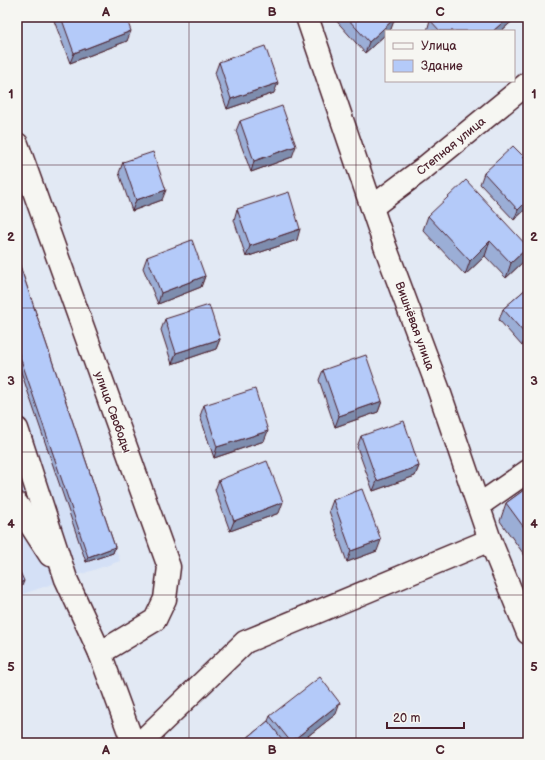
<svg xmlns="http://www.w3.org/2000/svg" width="545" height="760" viewBox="0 0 545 760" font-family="'Balsamiq Sans',sans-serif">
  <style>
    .built { fill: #d4e0f6 }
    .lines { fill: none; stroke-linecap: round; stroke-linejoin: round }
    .minor-casing { stroke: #4a1f2b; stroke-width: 25 }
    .minor { stroke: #f6f6f2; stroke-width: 22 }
    .wall { fill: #9baed6; stroke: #4a1f2b }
    .shaded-wall { fill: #7e8dae; stroke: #4a1f2b }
    .building { fill: #b4caf9; stroke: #4a1f2b }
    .grid { fill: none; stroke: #4a1f2b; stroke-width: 1; stroke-opacity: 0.55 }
    .labels { text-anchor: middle; stroke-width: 3; stroke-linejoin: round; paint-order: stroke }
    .street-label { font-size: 12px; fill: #4a1f2b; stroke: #f6f6f2 }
    .neatline { fill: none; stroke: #4a1f2b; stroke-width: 1.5 }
    .grid-label { font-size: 13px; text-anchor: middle; font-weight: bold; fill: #4a1f2b }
  </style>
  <rect width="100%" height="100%" fill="#e2e9f4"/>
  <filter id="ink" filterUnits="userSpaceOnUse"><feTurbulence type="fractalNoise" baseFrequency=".025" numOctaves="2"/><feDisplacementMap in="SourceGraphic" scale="8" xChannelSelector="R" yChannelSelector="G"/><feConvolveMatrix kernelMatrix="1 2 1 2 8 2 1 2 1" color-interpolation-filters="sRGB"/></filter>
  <g filter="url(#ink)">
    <!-- built -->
    <path class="built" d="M17 257 120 561 17 596Z"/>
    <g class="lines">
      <!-- minor casing -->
      <g class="minor-casing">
        <g id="minor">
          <path d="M307 17 385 246 438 388 490 540 528 633"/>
          <path d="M17 144 169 567 165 599 155 620 100 653"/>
          <path d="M372 207 424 168 528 83"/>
          <path d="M17 429 66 579 100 653 133 743"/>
          <path d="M17 504 50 555"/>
          <path d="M479 505 528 471"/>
          <path d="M140 743 245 642 490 540"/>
        </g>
      </g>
      <!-- minor -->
      <use href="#minor" class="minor"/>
    </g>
    <!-- wall -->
    <g class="wall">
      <path d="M53 17H126L127 41 70 63 53 18Z"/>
      <path d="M333 17H394L391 29 389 31H386V34L365 53Z"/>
      <path d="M434 17H517L501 31H427L430 20Z"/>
      <path d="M219 62 274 93 227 109 215 73Z"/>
      <path d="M240 121 292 157 251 172 236 131Z"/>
      <path d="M528 161V207L514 220 480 184 484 173Z"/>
      <path d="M123 162 162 200 132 211 119 173Z"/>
      <path d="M237 209 297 240 246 257 234 220Z"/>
      <path d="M428 216 528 247 523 262 506 278 485 256 465 275 423 230Z"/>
      <path d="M17 257 115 547 113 553 86 562 17 360Z"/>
      <path d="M147 257 205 276 201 287 158 304 143 268Z"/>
      <path d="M528 287V341L522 346 499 320 503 309Z"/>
      <path d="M165 319 220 339 216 349 172 364 161 330Z"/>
      <path d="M323 370 382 401 378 412 335 427 319 380Z"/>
      <path d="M204 405 264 441 214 458 200 416Z"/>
      <path d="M361 436 419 466 415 476 373 491 357 447Z"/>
      <path d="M219 480 279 513 230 531 215 490Z"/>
      <path d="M528 487V560L500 521 506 503Z"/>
      <path d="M333 500 377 551 347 562 329 511Z"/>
      <path d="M336 714 299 743H241L268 721 270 716Z"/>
    </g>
    <!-- shaded-wall -->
    <g class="shaded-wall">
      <path d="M509 17H517L501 31H493Z"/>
      <path d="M395 18 391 29 389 31H386V34L365 53 369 42Z"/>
      <path d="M131 31 127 41 70 63 74 53Z"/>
      <path d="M278 83 274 93 227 109 231 99Z"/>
      <path d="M296 146 292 157 251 172 254 161Z"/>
      <path d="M166 190 162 200 132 211 136 200Z"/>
      <path d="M528 200V207L514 220 518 210Z"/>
      <path d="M300 229 297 240 246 257 250 246Z"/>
      <path d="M490 241 485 256 465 275 470 261Z"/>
      <path d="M528 247 523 262 506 278 511 263Z"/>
      <path d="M205 276 201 287 158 304 161 293Z"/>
      <path d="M528 333V341L522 346 526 335Z"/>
      <path d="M220 339 216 349 172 364 176 353Z"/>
      <path d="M382 401 378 412 335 427 339 416Z"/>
      <path d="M268 431 264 441 214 458 217 447Z"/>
      <path d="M419 466 415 476 373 491 377 481Z"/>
      <path d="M283 502 279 513 230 531 234 521Z"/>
      <path d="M381 540 377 551 347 562 351 551Z"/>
      <path d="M115 547 113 553 86 562 88 557Z"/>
      <path d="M24 581 22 586 17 589V584Z"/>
      <path d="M340 703 336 714 299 743H290Z"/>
    </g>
    <!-- building -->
    <g class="building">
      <path d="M61 17H126L131 31 74 53Z"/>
      <path d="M346 17H394L395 18 369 42Z"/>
      <path d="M434 17H509L493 31H440L430 20Z"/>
      <path d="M265 46 278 83 231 99 219 62Z"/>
      <path d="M282 106 296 146 254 161 240 121Z"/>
      <path d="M513 146 528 161V200L518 210 484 173Z"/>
      <path d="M153 152 166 190 136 200 123 162Z"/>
      <path d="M466 180 528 247 511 263 490 241 470 261 428 216Z"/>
      <path d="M289 192 300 229 250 246 237 209Z"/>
      <path d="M192 240 205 276 161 293 147 257Z"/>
      <path d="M17 257 115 547 88 557 17 348Z"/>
      <path d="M528 287V333L526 335 503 309Z"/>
      <path d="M209 305 220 339 176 353 165 319Z"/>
      <path d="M366 355 382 401 339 416 323 370Z"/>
      <path d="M255 389 268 431 217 447 204 405Z"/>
      <path d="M404 421 419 466 377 481 361 436Z"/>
      <path d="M267 461 283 502 234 521 219 480Z"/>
      <path d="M528 487V533L506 503Z"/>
      <path d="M362 489 381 540 351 551 333 500Z"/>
      <path d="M17 565 24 581 17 584Z"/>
      <path d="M320 677 340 703 291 742 270 716Z"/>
      <path d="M268 721 285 743H241Z"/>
    </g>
  </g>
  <!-- grid -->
  <path class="grid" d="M189 17V743M356 17V743M17 165H528M17 308H528M17 452H528M17 595H528"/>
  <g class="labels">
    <!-- street labels -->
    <g class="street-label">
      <text transform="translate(451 146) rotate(-39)" y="4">Степная улица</text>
      <text transform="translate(415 326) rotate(70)" y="4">Вишнёвая улица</text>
      <text transform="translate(113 412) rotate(70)" y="4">улица Свободы</text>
    </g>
  </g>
  <!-- margin -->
  <rect width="545" height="760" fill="none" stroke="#f6f6f2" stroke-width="44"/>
  <!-- legend -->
  <rect x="385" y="30" width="130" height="52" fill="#f6f6f2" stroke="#b1a0a2"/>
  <rect x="393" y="43" width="20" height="6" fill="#f6f6f2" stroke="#b1a0a2"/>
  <text x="421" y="50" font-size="12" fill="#4a1f2b">Улица</text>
  <rect x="393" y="60" width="20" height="12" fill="#b4caf9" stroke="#b1a0a2"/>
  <text x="421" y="70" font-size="12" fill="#4a1f2b">Здание</text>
  <!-- scale -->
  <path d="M387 722v6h77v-6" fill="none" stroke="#4a1f2b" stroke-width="2"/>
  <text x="393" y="722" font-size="12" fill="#4a1f2b" stroke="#f6f6f2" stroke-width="3" paint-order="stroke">20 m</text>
  <rect x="22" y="22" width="501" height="716" class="neatline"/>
  <g class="grid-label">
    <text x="106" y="16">A</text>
    <text x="272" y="16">B</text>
    <text x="440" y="16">C</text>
    <text x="11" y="98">1</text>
    <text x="534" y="98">1</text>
    <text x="11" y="241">2</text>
    <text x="534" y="241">2</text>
    <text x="11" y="385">3</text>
    <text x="534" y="385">3</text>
    <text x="11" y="528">4</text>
    <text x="534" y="528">4</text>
    <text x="11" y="671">5</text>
    <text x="534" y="671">5</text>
    <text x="106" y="754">A</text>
    <text x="272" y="754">B</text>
    <text x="440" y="754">C</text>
  </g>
</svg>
